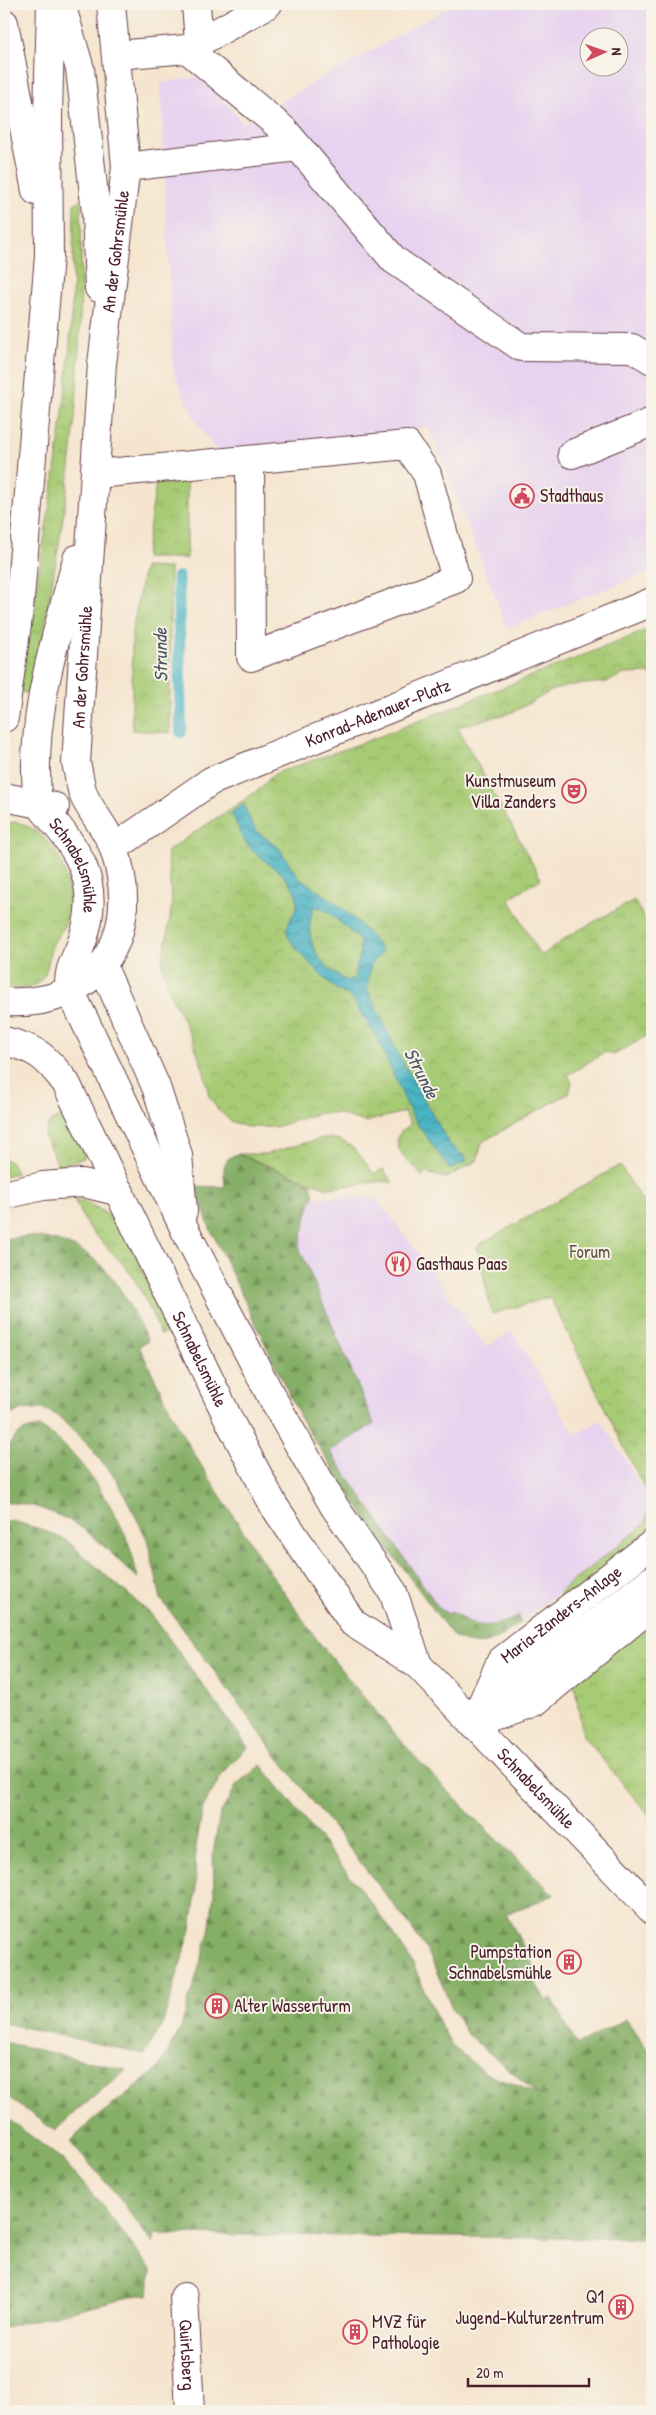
<svg xmlns="http://www.w3.org/2000/svg" width="656" height="2415" viewBox="0 0 656 2415" font-family="'Patrick Hand',sans-serif">
  <style>
    .built { fill: #e7d2ef; fill-rule: evenodd }
    .grass { fill: url(#grass-tufts); stroke: #787550 }
    .forest { fill: url(#forest-firs); stroke: #686748 }
    .park { fill: url(#park-crowns); stroke: #787550 }
    .water { fill: url(#water-waves); stroke: #496a78; fill-rule: evenodd }
    .lines { fill: none; stroke-linecap: round; stroke-linejoin: round }
    .stream { stroke: #48b4c4; stroke-width: 12 }
    .minor-casing { stroke: #643d44; stroke-width: 30 }
    .major-casing { stroke: #643d44; stroke-width: 30 }
    .minor { stroke: #fff; stroke-width: 28 }
    .major { stroke: #fff; stroke-width: 28 }
    .labels { text-anchor: middle; stroke-width: 4; stroke-linejoin: round; paint-order: stroke }
    .street-label { font-size: 18px; fill: #4a1f2b; stroke: #f7f3e8 }
    .poi-label { font-size: 18px; fill: #4a1f2b; stroke: #f7f3e8; text-anchor: start }
    .park-label { font-size: 18px; fill: #665341; stroke: #f7f3e8 }
    .water-label { font-size: 19px; font-style: italic; fill: #495361; stroke: #f7f3e8 }
  </style>
  <defs>
    <pattern id="grass-tufts" width="24" height="20" patternUnits="userSpaceOnUse" patternTransform="scale(1.25)"><rect width="24" height="20" fill="#a7cb75"/><path d="M3 7l-1-3M5 7V3M7 7l1-3M15 17l-1-3M17 17v-4M19 17l1-3" fill="none" stroke="#91ae65"/></pattern>
    <pattern id="forest-firs" width="22" height="20" patternUnits="userSpaceOnUse" patternTransform="scale(1.25)"><rect width="22" height="20" fill="#85af66"/><path d="M5 1l3.5 6h-7zM16 11l3.5 6h-7z" fill="#6f8e54"/></pattern>
    <pattern id="park-crowns" width="20" height="18" patternUnits="userSpaceOnUse" patternTransform="scale(1.25)"><rect width="20" height="18" fill="#a7cb75"/><path d="M2 6a3 3 0 1 1 6 0M12 15a3 3 0 1 1 6 0" fill="none" stroke="#91ae65"/></pattern>
    <pattern id="water-waves" width="16" height="10" patternUnits="userSpaceOnUse" patternTransform="scale(1.25)"><rect width="16" height="10" fill="#48b4c4"/><path d="M0 5q4-4 8 0t8 0" fill="none" stroke="#3e929f"/></pattern>
  </defs>
  <rect width="100%" height="100%" fill="#f7f3e8"/>
  <filter id="ink" filterUnits="userSpaceOnUse"><feTurbulence type="fractalNoise" baseFrequency=".02" numOctaves="2"/><feDisplacementMap in="SourceGraphic" scale="10" xChannelSelector="R" yChannelSelector="G"/><feConvolveMatrix kernelMatrix="1 2 1 2 8 2 1 2 1" color-interpolation-filters="sRGB"/></filter>
  <filter id="wash" filterUnits="userSpaceOnUse"><feTurbulence type="fractalNoise" baseFrequency=".0096" numOctaves="4" result="noise"/><feDisplacementMap in="SourceGraphic" scale="20" xChannelSelector="R" yChannelSelector="G"/><feGaussianBlur stdDeviation="1.12" result="paint"/><feColorMatrix in="noise" values="0 0 0 0 0 0 0 0 0 0 0 0 0 0 0 0 0 1.4 0 .05"/><feComposite in="paint" operator="in"/></filter>
  <g filter="url(#wash)">
    <rect width="100%" height="100%" fill="#f5e5cf"/>
    <!-- built -->
    <g class="built">
      <path d="M454 4H652V571L507 628 429 427 219 456 192 414 173 370 161 83 203 76 243 123ZM588 38H618V68H588Z"/>
      <path d="M314 1197 374 1198 390 1215 486 1347 512 1331 575 1435 601 1420 650 1501 645 1524 520 1623 519 1615 495 1625H476L453 1612 448 1614 439 1608 330 1451 299 1247 311 1201Z"/>
    </g>
    <!-- grass -->
    <g class="grass">
      <path d="M81 200C82 299 80 400 66 499 56 564 44 629 33 694L18 691C35 590 55 488 66 386 73 326 73 265 74 204Z"/>
      <path d="M187 482V558H145L156 483Z"/>
      <path d="M144 567 170 568V733L132 730V632Z"/>
      <path d="M16 822C54 830 77 882 67 918 64 929 55 938 51 949 48 960 48 976 37 984 29 990 14 989 4 989V824Z"/>
      <path d="M65 1114 84 1154V1158L58 1165 44 1135 50 1122Z"/>
      <path d="M323 1138C352 1138 358 1154 374 1174L383 1169 393 1183 385 1181 328 1188 237 1154H266Z"/>
      <path d="M4 1158 12 1163 17 1173 4 1176Z"/>
      <path d="M74 1199C87 1202 99 1208 109 1216 131 1235 156 1301 170 1330L161 1335C151 1313 142 1289 127 1269 105 1242 88 1235 74 1199Z"/>
    </g>
    <!-- forest -->
    <g class="forest">
      <path d="M237 1154 311 1183 314 1197 311 1201 299 1247 374 1424 330 1451 439 1608 448 1614 452 1612C476 1629 493 1630 519 1615L520 1623C496 1639 482 1654 453 1636L365 1517 303 1423 210 1228 195 1186 225 1187C224 1172 220 1160 237 1154Z"/>
      <path d="M30 1236C104 1245 117 1281 148 1341L139 1346 180 1430 204 1470 265 1565 318 1641 365 1699 417 1759 470 1814 554 1895 506 1914 538 1974 533 1978 546 2001 552 1998 577 2045 626 2019 652 2056V2239L155 2234 153 2244 118 2196 70 2142 88 2124 157 2070 180 2030 209 1933 214 1893 213 1853 220 1814 238 1783 261 1765 377 1910 397 1939 413 1964 438 2021 453 2047 484 2072 538 2094 467 2034 453 2010 429 1954 411 1927 274 1752 161 1599 147 1539 117 1480 88 1445 58 1416 44 1409 20 1410 4 1418V1239Z"/>
      <path d="M40 1427C75 1446 116 1508 129 1545 133 1555 135 1567 138 1578 120 1563 96 1536 77 1525 57 1513 27 1501 4 1503 4 1466 0 1430 40 1427Z"/>
      <path d="M4 1521H12L41 1529 67 1541 151 1614 248 1747 224 1771 203 1808 195 1852 196 1892 191 1929 163 2023 145 2054 4 2023Z"/>
      <path d="M4 2042 127 2070 76 2111 55 2131 4 2094Z"/>
      <path d="M4 2116 63 2160 103 2207 151 2270 149 2295 142 2294 4 2327Z"/>
    </g>
    <!-- park -->
    <g class="park">
      <path d="M652 628V677L649 673 624 674 607 682 565 686 553 690 513 712 457 727 541 879 509 898 538 952 543 955 568 936 634 900 652 932V1033L614 1055 605 1052 568 1075 572 1083 569 1093 482 1142 477 1161 446 1178 426 1173 422 1176C407 1158 381 1142 411 1124L404 1112 365 1122 336 1113H320L275 1127H247L230 1121 217 1108 209 1096 204 1072 194 1043 171 995 162 966 172 905 167 851 257 791 274 774 373 739Z"/>
      <path d="M620 1165 652 1217V1819L583 1736 559 1592 645 1524 650 1500 550 1297 492 1314 477 1246Z"/>
    </g>
    <!-- water -->
    <path class="water" d="M243 804 255 830 279 848 299 878 329 898 354 918 380 947 381 954 371 965 367 988 395 1048 450 1145 464 1156 466 1161 450 1170 413 1118 377 1038 352 999C348 994 342 994 336 989 326 981 288 943 287 932 286 918 303 912 295 892 284 870 264 863 249 847 240 837 238 825 231 813ZM315 906 330 913 360 941V952L354 979 348 981C319 968 300 937 315 906Z"/>
    <g class="lines">
      <!-- stream -->
      <path class="stream" d="M178 577 181 732"/>
    </g>
  </g>
  <g filter="url(#ink)">
    <g class="lines">
      <!-- minor casing -->
      <g class="minor-casing">
        <g id="minor">
          <path d="M196 4 199 42"/>
          <path d="M268 4 187 49 284 130 394 260 521 347 632 348 652 360"/>
          <path d="M116 55 187 49"/>
          <path d="M126 167 298 147"/>
          <path d="M572 454 652 422"/>
          <path d="M96 474 407 445 427 474 456 579 251 657 250 460"/>
          <path id="s1" d="M114 848 211 781 652 602"/>
          <path d="M481 1717 522 1679 652 1580"/>
          <path d="M486 1720 535 1702 652 1606"/>
          <path id="s2" d="M473 1724 501 1661 652 1544"/>
          <path id="s3" d="M184 2297 190 2411"/>
        </g>
      </g>
      <!-- major casing -->
      <g class="major-casing">
        <g id="major">
          <path d="M61 4 80 69 96 213 99 288"/>
          <path d="M4 23 36 191"/>
          <path d="M4 718 19 610 49 256 48 114 51 4"/>
          <path d="M4 797 55 807"/>
          <path id="s4" d="M38 803C76 847 103 879 83 939 77 958 66 970 70 990L185 1230 271 1396 334 1506 393 1592 418 1665"/>
          <path d="M38 803C28 720 56 638 77 559"/>
          <path d="M103 967 156 1087 178 1155 183 1211"/>
          <path id="s5" d="M4 1002C98 1008 144 936 114 849 108 830 92 814 84 796 80 786 79 774 76 763L102 364 126 167 111 4"/>
          <path id="s6" d="M4 1041C36 1048 46 1057 66 1083L230 1422 274 1506 353 1623 418 1665 652 1910"/>
          <path d="M4 1195 43 1186 83 1183 120 1192"/>
        </g>
      </g>
      <!-- minor -->
      <use href="#minor" class="minor"/>
      <!-- major -->
      <use href="#major" class="major"/>
    </g>
  </g>
  <!-- icons -->
  <defs>
    <g id="civic-ring" transform="scale(1.25)"><circle r="9.5" fill="#f7f3e8" stroke="#d1495b" stroke-width="1.5"/><path d="M-.6-6.5H3V-4.5H.6V-3L4-1V1h2V6H-6V1h2V-1L-.6-3ZM-1.2 2.5V6h2.4V2.5Z" fill="#d1495b"/></g>
    <g id="theatre-ring" transform="scale(1.25)"><circle r="9.5" fill="#f7f3e8" stroke="#d1495b" stroke-width="1.5"/><path d="M-5-5.5Q0-4 5-5.5V0Q5 5 0 6Q-5 5-5 0ZM-3.3-2.5H-1v1.5H-3.3ZM1-2.5H3.3v1.5H1ZM-2.8 1Q0 5.5 2.8 1Z" fill="#d1495b"/></g>
    <g id="restaurant-ring" transform="scale(1.25)"><circle r="9.5" fill="#f7f3e8" stroke="#d1495b" stroke-width="1.5"/><path d="M-5-6h1v4h1v-4h1v4h1v-4h1v5L-1.5 .5V6h-2V.5L-5-1ZM5-6V6H3V1.5H1.5Q1.5-4 5-6Z" fill="#d1495b"/></g>
    <g id="building-ring" transform="scale(1.25)"><circle r="9.5" fill="#f7f3e8" stroke="#d1495b" stroke-width="1.5"/><path d="M-4-6H4V6H1V3H-1V6H-4ZM-2.5-4.3h1.7v1.8h-1.7ZM.8-4.3h1.7v1.8H.8ZM-2.5-1h1.7V.8h-1.7ZM.8-1h1.7V.8H.8Z" fill="#d1495b"/></g>
  </defs>
  <g fill-rule="evenodd">
    <use href="#civic-ring" x="522" y="496"/>
    <use href="#theatre-ring" x="574" y="791"/>
    <use href="#restaurant-ring" x="398" y="1264"/>
    <use href="#building-ring" x="569" y="1962"/>
    <use href="#building-ring" x="217" y="2006"/>
    <use href="#building-ring" x="621" y="2307"/>
    <use href="#building-ring" x="355" y="2332"/>
  </g>
  <g class="labels">
    <!-- street labels -->
    <g class="street-label">
      <text dy="6" stroke="none"><textPath href="#s5" startOffset="839">An der Gohrsmühle</textPath></text>
      <text dy="6" stroke="none"><textPath href="#s5" startOffset="422">An der Gohrsmühle</textPath></text>
      <text dy="6" stroke="none"><textPath href="#s1" startOffset="298">Konrad-Adenauer-Platz</textPath></text>
      <text dy="6" stroke="none"><textPath href="#s4" startOffset="74">Schnabelsmühle</textPath></text>
      <text dy="6" stroke="none"><textPath href="#s6" startOffset="384">Schnabelsmühle</textPath></text>
      <text dy="6" stroke="none"><textPath href="#s2" startOffset="145">Maria-Zanders-Anlage</textPath></text>
      <text dy="6" stroke="none"><textPath href="#s6" startOffset="938">Schnabelsmühle</textPath></text>
      <text dy="6" stroke="none"><textPath href="#s3" startOffset="58">Quirlsberg</textPath></text>
    </g>
    <!-- poi labels -->
    <g class="poi-label">
      <text x="540" y="502">Stadthaus</text>
      <text x="556" y="787" text-anchor="end">Kunstmuseum<tspan x="556" dy="21">Villa Zanders</tspan></text>
      <text x="416" y="1270">Gasthaus Paas</text>
      <text x="552" y="1958" text-anchor="end">Pumpstation<tspan x="552" dy="21">Schnabelsmühle</tspan></text>
      <text x="234" y="2012">Alter Wasserturm</text>
      <text x="604" y="2303" text-anchor="end">Q1<tspan x="604" dy="21">Jugend-Kulturzentrum</tspan></text>
      <text x="372" y="2328">MVZ für<tspan x="372" dy="21">Pathologie</tspan></text>
    </g>
    <!-- park labels -->
    <g class="park-label">
      <text x="590" y="1258">Forum</text>
    </g>
    <!-- water labels -->
    <g class="water-label">
      <text transform="translate(160 655) rotate(-91)" y="7">Strunde</text>
      <text transform="translate(422 1073) rotate(63)" y="7">Strunde</text>
    </g>
  </g>
  <!-- margin -->
  <rect width="656" height="2415" fill="none" stroke="#f7f3e8" stroke-width="20"/>
  <!-- north arrow -->
  <g transform="translate(604 52) rotate(88)"><circle r="24" fill="#f7f3e8" stroke="#b29e9c"/>
  <path d="M0-4L9 19L0 12L-9 19Z" fill="#d1495b"/>
  <text y="-8" font-size="14" font-weight="bold" text-anchor="middle" fill="#4a1f2b">N</text>
  </g>
  <!-- scale -->
  <path d="M468 2378v8h121v-8" fill="none" stroke="#4a1f2b" stroke-width="2.5"/>
  <text x="476" y="2378" font-size="15" fill="#4a1f2b" stroke="#f7f3e8" stroke-width="4" paint-order="stroke">20 m</text>
</svg>
